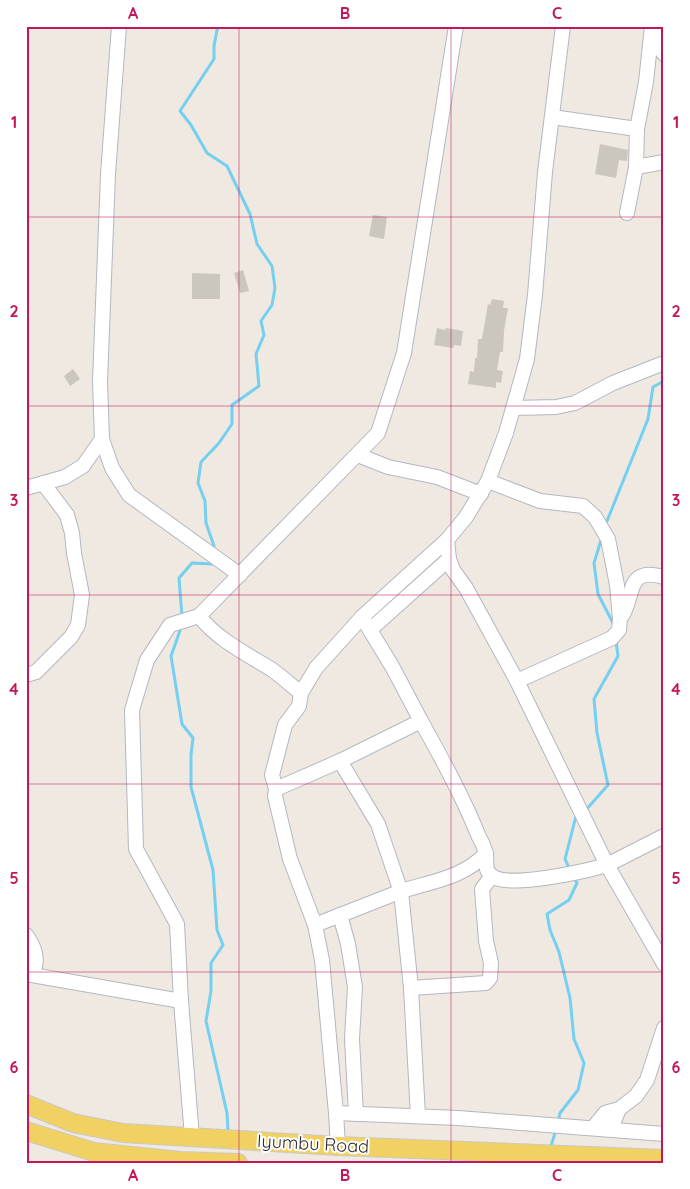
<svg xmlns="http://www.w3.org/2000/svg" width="690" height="1189" viewBox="0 0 690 1189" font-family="Quicksand,sans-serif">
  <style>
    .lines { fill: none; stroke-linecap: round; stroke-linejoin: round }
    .stream { stroke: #75cff0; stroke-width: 3 }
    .building { fill: #cbc7bf }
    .minor-casing { stroke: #b4b7c1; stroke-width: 16 }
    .major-casing { stroke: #c9c9c9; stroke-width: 20 }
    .minor { stroke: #fff; stroke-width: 14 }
    .major { stroke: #f2d163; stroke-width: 18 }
    .grid { fill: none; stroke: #c2185b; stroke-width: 1; stroke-opacity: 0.55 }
    .labels { text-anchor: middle; stroke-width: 4; stroke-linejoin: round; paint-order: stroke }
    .street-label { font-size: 18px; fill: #2e2e2e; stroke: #fff }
    .neatline { fill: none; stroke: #c2185b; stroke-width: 2 }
    .grid-label { font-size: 16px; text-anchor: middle; font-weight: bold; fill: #c2185b }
  </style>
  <rect width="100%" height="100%" fill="#efe9e1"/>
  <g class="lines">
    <!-- stream -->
    <g class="stream">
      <path d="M605 526 648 419 653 387 664 381"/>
      <path d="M602 537 594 563 598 594 614 625"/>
      <path d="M213 550 214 546 206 523 205 501 198 483 201 462 219 443 232 424V405L259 386 256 354 264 335 261 321 272 305 275 288 272 266 257 244 250 214 227 166 207 153 191 125 180 111 214 59V46L217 30 219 26"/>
      <path d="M182 617 179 578 192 563 212 564V561"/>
      <path d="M182 625 171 656 182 724 193 738 191 755V787L213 870 217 930 223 945 211 963V991L206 1021 227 1113 228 1131"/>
      <path d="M585 811 608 785 597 733 594 699 618 656 616 641"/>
      <path d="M570 870 565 859 576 816 578 815"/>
      <path d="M558 1122 560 1113 578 1090 584 1063 574 1039 570 998 559 952 550 930 547 914 569 900 577 883 574 878"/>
      <path d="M551 1146 556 1130"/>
    </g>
  </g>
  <!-- building -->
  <g class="building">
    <path d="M600 144 628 150 627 161 619 160 616 178 595 174Z"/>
    <path d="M373 215 387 217 384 239 369 236Z"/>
    <path d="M243 270 249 291 240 293 234 273Z"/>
    <path d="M192 273 220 274V299H192Z"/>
    <path d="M492 299 504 301 503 308H508L504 331 503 352H500L497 370 503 371 501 383 496 382V388L468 384 470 371 474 372 475 358H477L478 339H482L488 304 490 305Z"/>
    <path d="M437 328 445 330 446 328 463 331 461 346 454 345 453 348 434 345Z"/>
    <path d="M73 369 80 379 70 386 64 376Z"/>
  </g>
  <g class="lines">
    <!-- minor casing -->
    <g class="minor-casing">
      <g id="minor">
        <path d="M119 26 108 174 100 382 102 439 112 468 129 495 240 575"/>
        <path d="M659 29V47L664 54"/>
        <path d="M552 117 637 129"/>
        <path d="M636 167 664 162"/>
        <path d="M627 213 636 167 637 129 646 82 652 26"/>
        <path d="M513 408 556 407 575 403 613 383 664 363"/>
        <path d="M358 455 388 467 437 477 481 494"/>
        <path d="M488 481 540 501 583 506 595 517 608 539 617 585 620 619 619 630 612 638 517 681"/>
        <path d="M26 488 65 477 83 466 102 439"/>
        <path d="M447 540 449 559 453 570 466 588 517 681 607 865 664 836"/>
        <path d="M199 616C218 640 245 653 271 669 281 676 291 685 301 693"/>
        <path d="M622 616C635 596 625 566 664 577"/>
        <path d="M362 617 393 668 421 721"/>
        <path d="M371 629 449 559"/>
        <path d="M26 675 36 672 71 637 78 625 82 595 74 553 72 533 67 515 43 483"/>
        <path d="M340 761 421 721C442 759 463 797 479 837 482 842 485 849 486 855 487 862 484 870 492 876 508 889 586 871 607 865L664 964"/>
        <path d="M276 789 340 761 378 824 401 892 411 988 418 1116"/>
        <path d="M340 915 348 944 355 987 352 1039 356 1114"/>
        <path d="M315 925C343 914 371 903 399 892 428 882 465 878 486 853"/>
        <path d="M26 935C35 947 39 961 32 975L181 1001"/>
        <path d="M411 988 486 983 490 978 491 963 486 941 482 889 492 876"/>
        <path d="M336 1113 458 1118 664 1134"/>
        <path d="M593 1128 605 1113 619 1109"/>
        <path d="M611 1129 619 1109 636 1096 647 1080 664 1028"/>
        <path d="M192 1137 181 1001 177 924 136 849 132 710 147 660 170 625 199 616 378 433 404 353 456 26"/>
        <path d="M338 1146 336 1113 322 960 315 925 290 859 275 796 276 789 272 775 285 725 299 706 301 693 316 668 362 617 447 540 466 517 488 481 506 433 527 359 535 295 545 172 563 26"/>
      </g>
    </g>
    <!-- major casing -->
    <g class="major-casing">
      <g id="major">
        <path d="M26 1104 73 1123 123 1133 338 1146 664 1159"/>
        <path d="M26 1131 94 1152 180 1161 238 1163"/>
      </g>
    </g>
    <!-- minor -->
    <use href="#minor" class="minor"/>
    <!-- major -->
    <use href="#major" class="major"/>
  </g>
  <!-- grid -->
  <path class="grid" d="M239 26V1163M451 26V1163M26 217H664M26 406H664M26 595H664M26 784H664M26 972H664"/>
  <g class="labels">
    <!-- street labels -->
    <g class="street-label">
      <text transform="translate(313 1144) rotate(3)" y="6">Iyumbu Road</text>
    </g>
  </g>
  <!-- border -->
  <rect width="690" height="1189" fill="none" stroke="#ffffff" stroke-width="55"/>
  <rect x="28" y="28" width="634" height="1134" class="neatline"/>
  <g class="grid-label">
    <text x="133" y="19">A</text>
    <text x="345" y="19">B</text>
    <text x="557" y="19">C</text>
    <text x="14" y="128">1</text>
    <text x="676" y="128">1</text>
    <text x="14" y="317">2</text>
    <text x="676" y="317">2</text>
    <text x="14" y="506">3</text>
    <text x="676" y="506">3</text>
    <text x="14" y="695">4</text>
    <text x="676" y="695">4</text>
    <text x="14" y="884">5</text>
    <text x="676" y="884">5</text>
    <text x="14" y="1073">6</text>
    <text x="676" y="1073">6</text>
    <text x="133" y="1181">A</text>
    <text x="345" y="1181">B</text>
    <text x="557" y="1181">C</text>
  </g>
</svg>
